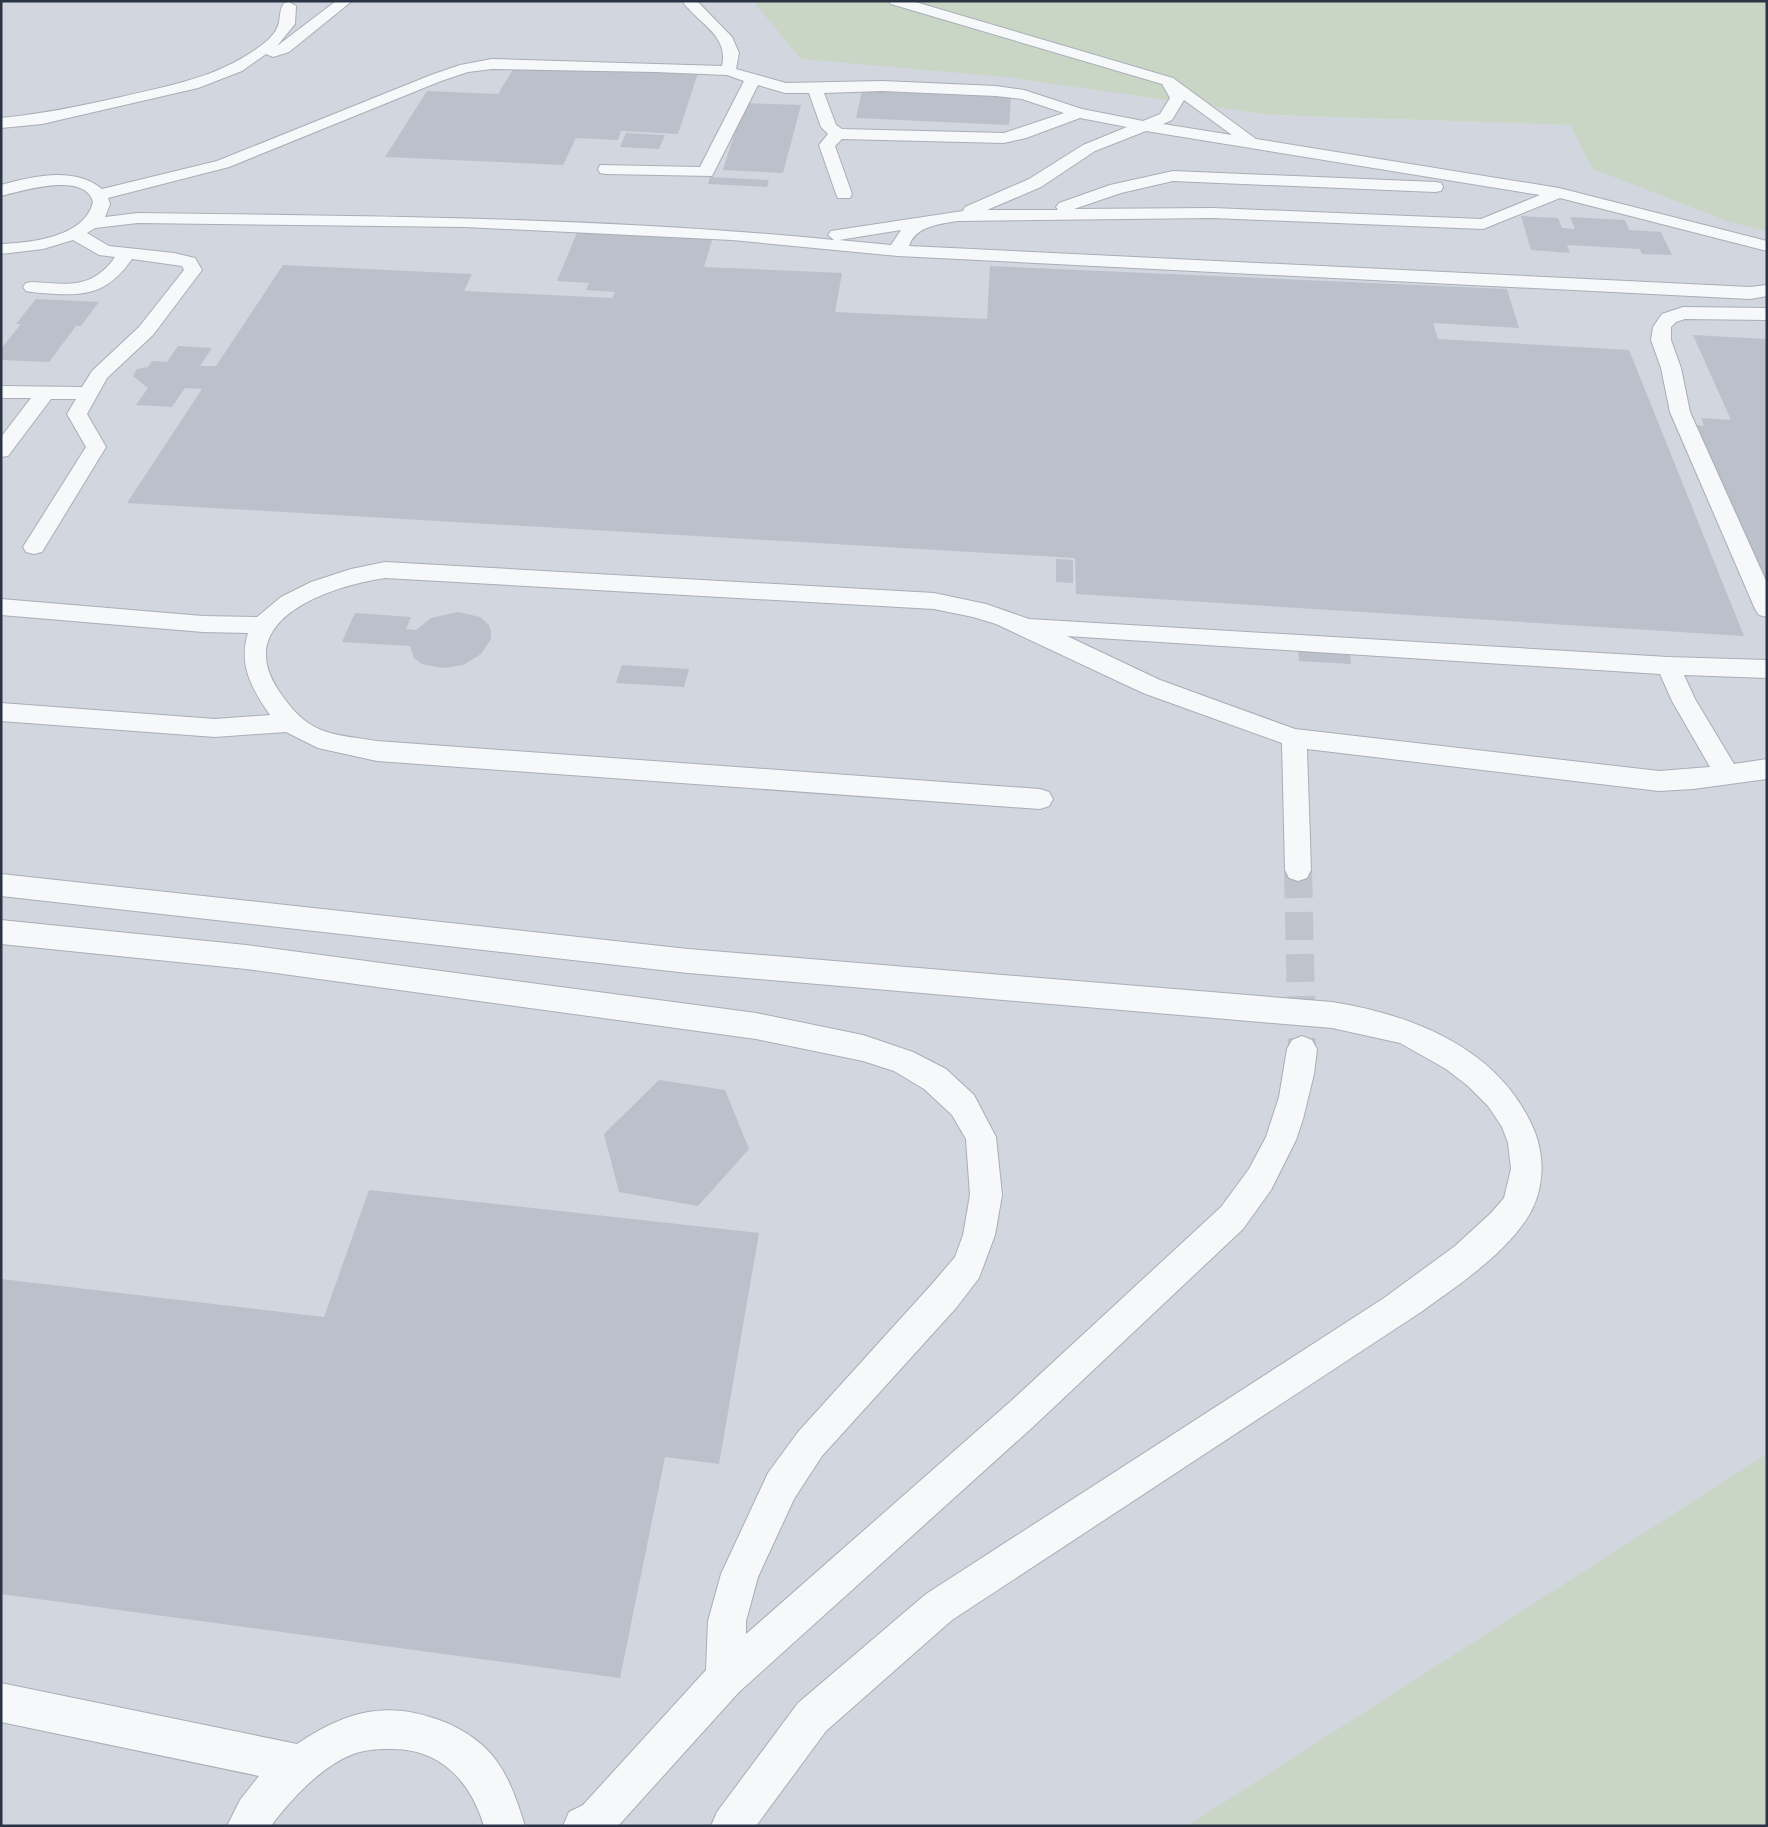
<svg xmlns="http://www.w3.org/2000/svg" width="1768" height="1827" viewBox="0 0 1768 1827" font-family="Quicksand,sans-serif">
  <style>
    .built { fill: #d2d6de }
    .green { fill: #c9d6c5 }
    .building { fill: #bbc0ca }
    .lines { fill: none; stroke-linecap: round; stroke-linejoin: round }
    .minor-tunnel { stroke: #bfc3cb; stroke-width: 28; stroke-dasharray: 28 14; stroke-linecap: butt }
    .minor-casing { stroke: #a9aeb7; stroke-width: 2 }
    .minor { fill: #f7f8fa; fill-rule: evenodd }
  </style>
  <rect width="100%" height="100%" fill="#e4e7ec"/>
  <!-- built -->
  <path class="built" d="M1 1H1051L1271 115 1767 131V1826H1Z"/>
  <!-- green -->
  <g class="green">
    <path d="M753 1H1767V231L1730 222 1593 169 1570 125 1271 115 1006 77 801 59Z"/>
    <path d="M1767 1454V1826H1187Z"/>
  </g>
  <!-- building -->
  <g class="building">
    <path d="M515 66 698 73 678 134 621 131 618 140 576 138 563 165 385 157 427 91 498 94Z"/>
    <path d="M862 91 1011 97 1009 125 856 118Z"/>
    <path d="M744 103 801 105 783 173 723 170Z"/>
    <path d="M626 133 665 135 659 149 620 147Z"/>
    <path d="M710 177 769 180 767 187 708 184Z"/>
    <path d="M1521 216 1558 218 1562 228 1575 229 1570 217 1625 220 1629 230 1661 232 1672 255 1642 254 1640 249 1567 245 1570 253 1531 250Z"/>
    <path d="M578 230 713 237 704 267 842 273 835 312 987 319 990 266 1507 289 1519 328 1433 323 1438 339 1629 350 1744 636 1076 594 1075 558 127 503 202 389 185 388 172 407 136 405 148 388 133 376 137 369 148 367 152 361 167 362 178 346 212 348 200 366H216L283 265 472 274 464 291 612 298 615 292 586 290 589 283 557 281Z"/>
    <path d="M36 299 99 302 81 326H76L49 362 1 360V349L21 324H16Z"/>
    <path d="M1693 335 1767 339V592L1696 425 1704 426 1701 418 1731 420Z"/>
    <path d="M1056 559 1073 560V583L1056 582Z"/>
    <path d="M458 612 480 617 489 625 491 631V639L481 654 463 665 443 668 422 664 414 658 410 646 342 642 355 613 411 617 406 629 416 630 431 618Z"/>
    <path d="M1298 651 1350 654 1351 664 1299 661Z"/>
    <path d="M622 665 689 669 684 687 616 683Z"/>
    <path d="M659 1080 725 1090 749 1149 698 1206 619 1192 604 1134Z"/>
    <path d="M369 1190 759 1233 719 1464 665 1457 620 1678 1 1594V1279L324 1317Z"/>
  </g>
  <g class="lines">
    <!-- minor-tunnel -->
    <path class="minor-tunnel" d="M1298 870 1302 1049"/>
    <!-- minor casing -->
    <g class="minor-casing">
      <g id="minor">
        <path d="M336 1H352L289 52 273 57 266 54 242 71 198 88 42 124 1 128V118C42 114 81 106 121 97 173 85 226 76 268 40 285 24 276 15 284 3L289 2 296 6 295 24 277 46Z"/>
        <path d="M682 1H697L732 37 739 53 736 69 786 83 882 81 996 86 1024 90 1082 109 1143 121 1160 114 1170 98 1162 84 891 4 889 1H912L1173 78 1256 139 1559 188 1767 241V251L1560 198 1483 229 1213 218 958 221C940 224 915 226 909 246L1750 287 1767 285V296L1750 299 898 256 732 240 465 227 138 223 95 228 87 233 109 246 174 253 195 258 202 270 153 335 107 378 87 414 106 447 42 552 34 554 26 552 23 547 86 447 67 414 76 399H51L8 456 1 457V437L31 398H1V386L82 387 92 371 139 327 184 270 182 266 132 259C111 289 92 296 56 294 46 293 36 293 26 291L23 287 26 283 32 282C67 284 92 290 115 257L99 255 73 240 43 249 1 254V244C31 243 85 237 93 202 85 171 21 191 1 196V185C32 176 75 166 102 189L217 161 431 75 460 65 492 59 722 66C729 35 699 24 682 1ZM492 69 655 72 727 75 744 81 700 167 600 165 598 169 600 173 606 174 712 176 758 85 785 93H809L821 127 828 134 819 145 836 194 838 198H850L852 194 835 146 842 139 1004 143 1026 138 1080 118 1127 127 1083 145 1029 179 965 207 963 211 837 230 831 231 828 235 834 240C603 217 370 216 138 213L105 217 110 204 108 198 229 167 441 81 468 72ZM882 91 996 96 1022 99 1064 113 1004 133 842 129 836 125 824 93ZM1184 100 1232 135 1163 124 1172 120ZM1146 131 1540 195 1481 219 1213 208 1074 209 1121 193 1173 181 1435 192 1441 191 1443 187 1441 183 1435 182 1173 171 1110 185 1059 203 1056 207 1058 210H987L1041 187 1095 151ZM901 230 891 245 839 240Z"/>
        <path d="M1683 307 1767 308V320L1685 319 1676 322 1671 327V340L1681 368 1690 412 1767 583V617L1759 615 1755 609 1670 412 1661 368 1651 340 1653 327 1662 314Z"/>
        <path d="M385 562 934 593 986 604 1029 619 1668 657 1767 660V678L1684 675 1695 699 1734 764 1767 759V779L1693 789 1659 791 1307 749 1311 870 1307 878 1298 881 1289 878 1285 870 1282 743 1143 693 996 624 973 617 934 609 385 578C331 586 230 619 279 691 291 709 304 724 324 731 341 737 360 738 377 741L1040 789 1049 792 1053 799 1049 806 1040 809 377 761 318 748 286 732 215 737 1 721V703L215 719 270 715C252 689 238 665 248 633L203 632 1 615V599L203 616 257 617 281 597 311 582 351 569ZM1067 636 1660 674 1672 701 1710 767 1659 771 1295 729 1160 680Z"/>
        <path d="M1 874 688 949 1332 1002C1414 1015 1500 1049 1534 1130 1546 1159 1544 1193 1526 1220 1501 1257 1457 1286 1421 1312L952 1620 826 1731 756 1826H711L717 1812 798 1703 926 1594 1384 1298 1455 1246 1491 1213 1504 1198 1511 1169 1508 1143 1502 1127 1488 1106 1468 1086 1446 1069 1400 1043 1332 1028 688 973 1 896Z"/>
        <path d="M1 920 246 945 756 1013 863 1035 913 1052 946 1069 974 1095 996 1137 1002 1195 995 1235 979 1278 956 1308 822 1456 794 1499 758 1577 746 1621V1634L1011 1401 1221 1207 1249 1169 1266 1137 1279 1097 1287 1049 1292 1040 1302 1036 1312 1040 1317 1049 1314 1074 1303 1119 1296 1140 1271 1190 1243 1229 1035 1425 739 1692 618 1826H563L569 1812 583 1805 706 1670 708 1621 721 1574 768 1473 798 1432 932 1284 955 1257 963 1235 970 1195 966 1139 952 1115 924 1089 894 1071 863 1061 756 1039 246 969 1 944Z"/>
        <path d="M1 1683 297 1744C347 1710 390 1699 447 1723 467 1732 486 1745 498 1763 511 1782 518 1804 525 1826H484C470 1780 439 1747 388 1749 376 1749 362 1750 351 1755 321 1767 290 1800 271 1826H227L240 1800 259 1776 1 1722Z"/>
      </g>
    </g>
    <!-- minor -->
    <use href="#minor" class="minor"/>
  </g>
  <!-- border -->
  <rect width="1768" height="1827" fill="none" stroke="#2b3445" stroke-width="5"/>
</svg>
